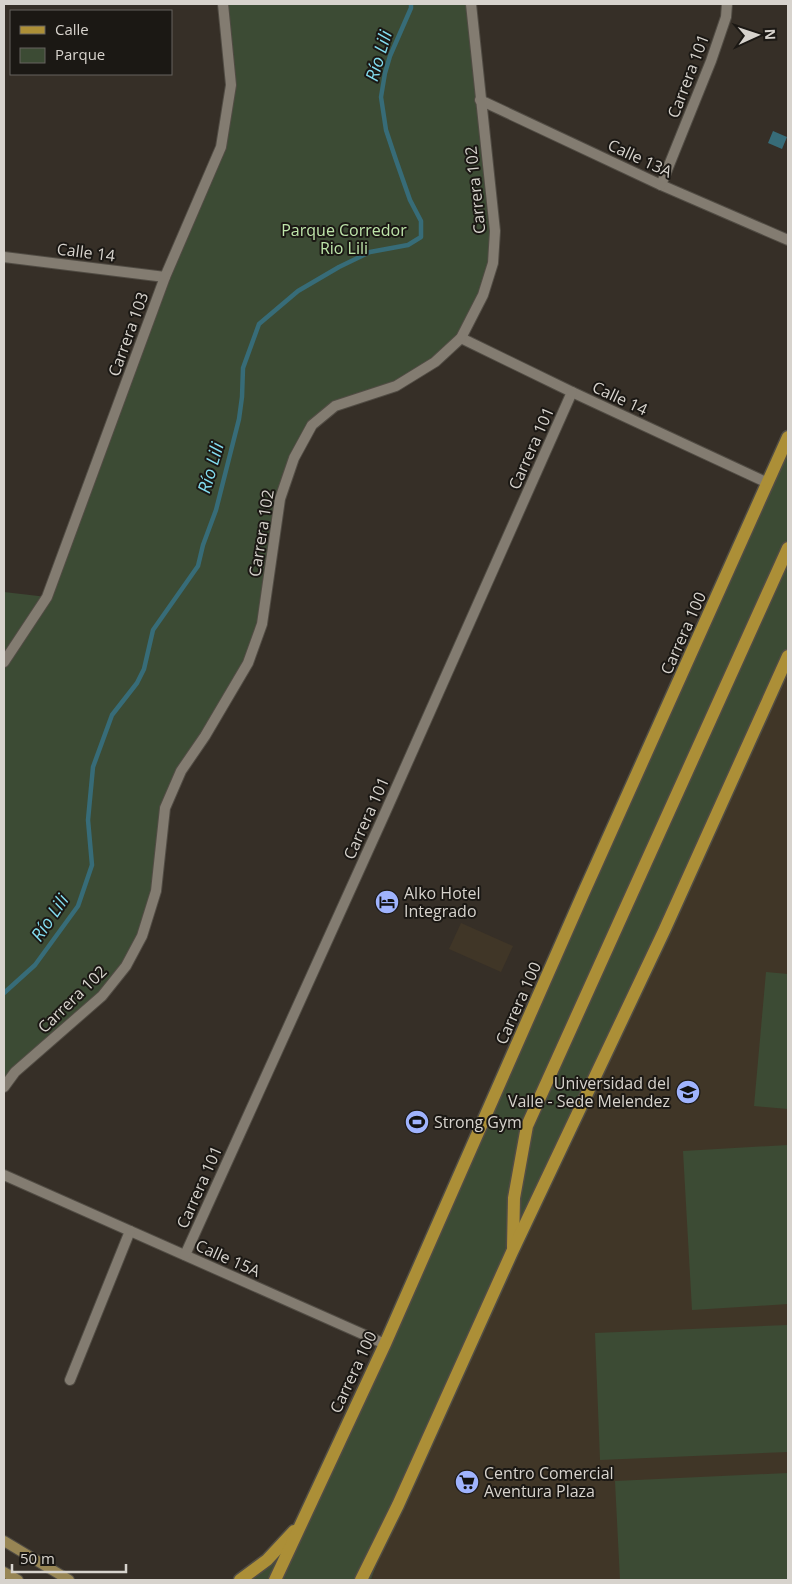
<svg xmlns="http://www.w3.org/2000/svg" width="792" height="1584" viewBox="0 0 792 1584" font-family="'Open Sans',sans-serif">
  <style>
    .built { fill: #403627 }
    .green { fill: #3c4b34 }
    .water { fill: #376c78 }
    .lines { fill: none; stroke-linecap: round; stroke-linejoin: round }
    .stream { stroke: #376c78; stroke-width: 4.5 }
    .street-casing { stroke: #514c44; stroke-width: 12 }
    .secondary-casing { stroke: #514c44; stroke-width: 12 }
    .primary-casing { stroke: #514c44; stroke-width: 15 }
    .street { stroke: #837c71; stroke-width: 10 }
    .secondary { stroke: #978554; stroke-width: 10 }
    .primary { stroke: #ac8f37; stroke-width: 12 }
    .labels { text-anchor: middle; stroke-width: 4; stroke-linejoin: round; paint-order: stroke }
    .street-label { font-size: 16px; fill: #d7d3cd; stroke: #1b1814 }
    .park-label { font-size: 16px; fill: #bee5aa; stroke: #1b1814 }
    .poi-label { font-size: 16px; fill: #d7d3cd; stroke: #1b1814; text-anchor: start }
    .water-label { font-size: 18px; font-style: italic; fill: #83dcef; stroke: #1b1814 }
  </style>
  <rect width="100%" height="100%" fill="#362f27"/>
  <!-- built -->
  <g class="built">
    <path d="M788 656V1580H371L398 1505Z"/>
    <path d="M461 923 513 946 501 972 449 949Z"/>
  </g>
  <!-- green -->
  <g class="green">
    <path d="M223 4H471L493 263 461 338 396 386 335 406 312 425 280 499 262 624 248 663 165 808 156 891 126 966 4 1087V662L8 653H4V592L47 597 165 277 221 147 231 85Z"/>
    <path d="M788 437V656L398 1505 371 1580H240L302 1522Z"/>
    <path d="M766 972 788 974V1109L754 1106Z"/>
    <path d="M788 1145V1304L692 1310 683 1151Z"/>
    <path d="M788 1325V1452L600 1460 595 1333Z"/>
    <path d="M788 1473V1580H620L615 1481Z"/>
  </g>
  <!-- water -->
  <path class="water" d="M773 131 787 137 782 149 768 143Z"/>
  <g class="lines">
    <!-- stream -->
    <path class="stream" d="M4 993 35 965 78 906 92 865 88 820 93 767 112 715 137 683 144 669 153 630 198 566 203 545 216 510 239 419 242 397 243 368 259 324 298 291 339 267 370 252 408 245 421 237V221L410 200 396 160 386 130 381 97 385 73 390 56 411 8V4"/>
    <!-- street casing -->
    <g class="street-casing">
      <g id="street">
        <path d="M480 100 661 185 788 240"/>
        <path d="M661 185 711 61 726 17 727 4"/>
        <path d="M4 257 165 277"/>
        <path d="M461 338 572 392 768 483"/>
        <path d="M4 662 47 597 165 277 221 147 231 85 223 4"/>
        <path d="M4 1087 15 1072 102 996 126 966 142 936 156 891 165 808 181 771 205 736 248 663 262 624 280 499 294 458 312 425 335 406 396 386 435 362 461 338 483 295 493 263 495 231 471 4"/>
        <path d="M4 1175 385 1344"/>
        <path d="M185 1255 385 813 572 392"/>
        <path d="M70 1380 130 1231"/>
      </g>
    </g>
    <!-- secondary casing -->
    <g class="secondary-casing">
      <g id="secondary">
        <path d="M4 1541 69 1580"/>
        <path d="M4 1572 18 1580"/>
      </g>
    </g>
    <!-- primary casing -->
    <g class="primary-casing">
      <g id="primary">
        <path d="M513 1247 514 1198 527 1126 788 548"/>
        <path d="M240 1580 267 1560 294 1531"/>
        <path d="M275 1580 385 1344 583 894 788 437"/>
        <path d="M361 1580 398 1505 512 1252 664 931 788 656"/>
      </g>
    </g>
    <!-- street -->
    <use href="#street" class="street"/>
    <!-- secondary -->
    <use href="#secondary" class="secondary"/>
    <!-- primary -->
    <use href="#primary" class="primary"/>
  </g>
  <!-- icons -->
  <defs>
    <g id="hotel-disc" transform="scale(1.25)"><circle r="9.5" fill="#9fb3fd" stroke="#1b1814"/><path d="M-6-4.5h1.5V1H6V5H4.5V3h-9V5H-6ZM-4 0a1.8 1.8 0 1 1 3.6 0ZM.5 0V-2.5h3Q6-2.5 6 0Z" fill="#111"/></g>
    <g id="university-disc" transform="scale(1.25)"><circle r="9.5" fill="#9fb3fd" stroke="#1b1814"/><path d="M0-5L7-2L0 1L-7-2ZM-4 1L0 2.5L4 1V4Q0 6-4 4Z" fill="#111"/></g>
    <g id="stadium-disc" transform="scale(1.25)"><circle r="9.5" fill="#9fb3fd" stroke="#1b1814"/><path d="M0-5a6.5 5 0 1 0 0 10a6.5 5 0 1 0 0-10ZM-3.5-1.8h7v3.6h-7Z" fill="#111"/></g>
    <g id="supermarket-disc" transform="scale(1.25)"><circle r="9.5" fill="#9fb3fd" stroke="#1b1814"/><path d="M-6-5.5h2.5l.6 2H6L4.5 2H-2.5L-4.4-4H-6ZM-1.5 3.2a1.3 1.3 0 1 0 .1 0ZM3 3.2a1.3 1.3 0 1 0 .1 0Z" fill="#111"/></g>
  </defs>
  <g fill-rule="evenodd">
    <use href="#hotel-disc" x="387" y="902"/>
    <use href="#university-disc" x="688" y="1092"/>
    <use href="#stadium-disc" x="417" y="1122"/>
    <use href="#supermarket-disc" x="467" y="1482"/>
  </g>
  <g class="labels">
    <!-- street labels -->
    <g class="street-label">
      <text transform="translate(688 76) rotate(-69)" y="6">Carrera 101</text>
      <text transform="translate(640 158) rotate(25)" y="6">Calle 13A</text>
      <text transform="translate(475 190) rotate(-96)" y="6">Carrera 102</text>
      <text transform="translate(86 252) rotate(7)" y="6">Calle 14</text>
      <text transform="translate(128 334) rotate(-70)" y="6">Carrera 103</text>
      <text transform="translate(620 398) rotate(25)" y="6">Calle 14</text>
      <text transform="translate(531 448) rotate(-66)" y="6">Carrera 101</text>
      <text transform="translate(261 533) rotate(-81)" y="6">Carrera 102</text>
      <text transform="translate(683 633) rotate(-66)" y="6">Carrera 100</text>
      <text transform="translate(366 818) rotate(-66)" y="6">Carrera 101</text>
      <text transform="translate(72 999) rotate(-44)" y="6">Carrera 102</text>
      <text transform="translate(518 1003) rotate(-66)" y="6">Carrera 100</text>
      <text transform="translate(199 1187) rotate(-66)" y="6">Carrera 101</text>
      <text transform="translate(228 1258) rotate(24)" y="6">Calle 15A</text>
      <text transform="translate(353 1372) rotate(-65)" y="6">Carrera 100</text>
    </g>
    <!-- park labels -->
    <g class="park-label">
      <text x="344" y="236">Parque Corredor<tspan x="344" dy="18">Rio Lili</tspan></text>
    </g>
    <!-- poi labels -->
    <g class="poi-label">
      <text x="404" y="899">Alko Hotel<tspan x="404" dy="18">Integrado</tspan></text>
      <text x="670" y="1089" text-anchor="end">Universidad del<tspan x="670" dy="18">Valle - Sede Melendez</tspan></text>
      <text x="434" y="1128">Strong Gym</text>
      <text x="484" y="1479">Centro Comercial<tspan x="484" dy="18">Aventura Plaza</tspan></text>
    </g>
    <!-- water labels -->
    <g class="water-label">
      <text transform="translate(379 56) rotate(-73)" y="6">Río Lili</text>
      <text transform="translate(211 468) rotate(-74)" y="6">Río Lili</text>
      <text transform="translate(50 918) rotate(-56)" y="6">Río Lili</text>
    </g>
  </g>
  <!-- border -->
  <rect width="792" height="1584" fill="none" stroke="#d7d3cd" stroke-width="10"/>
  <!-- legend -->
  <rect x="10" y="10" width="162" height="65" fill="#1b1814" stroke="#66635e"/>
  <rect x="20" y="26" width="25" height="8" fill="#ac8f37" stroke="#66635e"/>
  <text x="55" y="35" font-size="15" fill="#d7d3cd">Calle</text>
  <rect x="20" y="48" width="25" height="15" fill="#3c4b34" stroke="#66635e"/>
  <text x="55" y="60" font-size="15" fill="#d7d3cd">Parque</text>
  <!-- north arrow -->
  <g transform="translate(757 35) rotate(87)" stroke="#1b1814" stroke-width="4" paint-order="stroke">
  <path d="M0-4L9 19L0 12L-9 19Z" fill="#d7d3cd"/>
  <text y="-8" font-size="14" font-weight="bold" text-anchor="middle" fill="#d7d3cd">N</text>
  </g>
  <!-- scale -->
  <path d="M12 1564v8h114v-8" fill="none" stroke="#d7d3cd" stroke-width="2.5"/>
  <text x="20" y="1564" font-size="15" fill="#d7d3cd" stroke="#1b1814" stroke-width="4" paint-order="stroke">50 m</text>
</svg>
